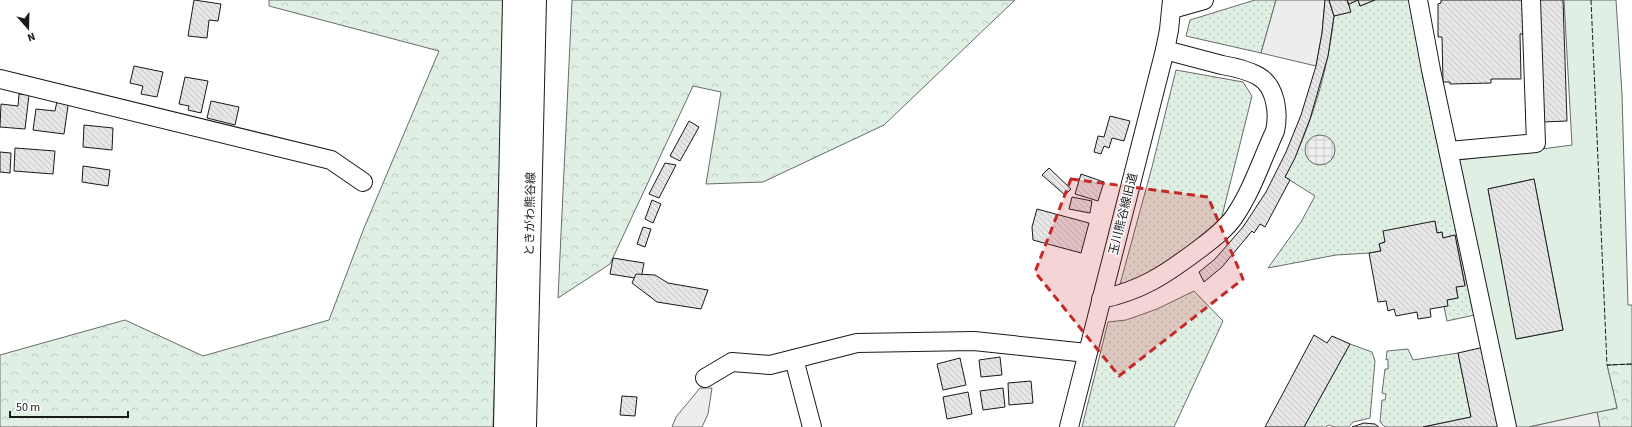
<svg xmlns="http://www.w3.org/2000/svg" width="1632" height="427" viewBox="0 0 1632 427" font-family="'Source Sans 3','Noto Sans JP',sans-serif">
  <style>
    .grass { fill: url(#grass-dots); stroke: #6a6a6a; fill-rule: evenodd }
    .forest { fill: url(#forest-crowns); stroke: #6a6a6a }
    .park { fill: #e0efe3; stroke: #6a6a6a; fill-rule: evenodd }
    .parking { fill: #ededed; stroke: #6a6a6a }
    .plaza { fill: url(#plaza-grid); stroke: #6a6a6a }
    .building { fill: url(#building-back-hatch); stroke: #1a1a1a }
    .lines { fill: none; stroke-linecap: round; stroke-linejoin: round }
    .minor-casing { stroke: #1a1a1a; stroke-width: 20 }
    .major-casing { stroke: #1a1a1a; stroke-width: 24 }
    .minor { stroke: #fff; stroke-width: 18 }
    .major { stroke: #fff; stroke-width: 22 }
    .fence { stroke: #1a1a1a; stroke-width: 1; stroke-dasharray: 5 2; stroke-linecap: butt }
    .marked { fill: #c62828; fill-opacity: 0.2; stroke: #c62828; stroke-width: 3; stroke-dasharray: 8 5; stroke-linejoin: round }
    .labels { text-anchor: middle; stroke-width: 3; stroke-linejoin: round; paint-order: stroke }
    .street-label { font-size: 12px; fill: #1a1a1a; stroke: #fff }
  </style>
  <defs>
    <pattern id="grass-dots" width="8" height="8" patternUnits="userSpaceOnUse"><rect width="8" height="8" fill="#e0efe3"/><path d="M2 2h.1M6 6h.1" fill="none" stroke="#c0ccc2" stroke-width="1.8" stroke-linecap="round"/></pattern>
    <pattern id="forest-crowns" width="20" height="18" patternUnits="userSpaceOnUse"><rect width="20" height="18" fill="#e0efe3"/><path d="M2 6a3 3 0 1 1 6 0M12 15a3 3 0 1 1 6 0" fill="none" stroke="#c0ccc2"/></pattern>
    <pattern id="plaza-grid" width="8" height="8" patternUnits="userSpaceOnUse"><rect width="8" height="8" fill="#ededed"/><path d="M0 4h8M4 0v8" fill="none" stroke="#cbcbcb"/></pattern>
    <pattern id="building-back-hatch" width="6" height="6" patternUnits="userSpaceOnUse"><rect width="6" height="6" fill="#e6e6e6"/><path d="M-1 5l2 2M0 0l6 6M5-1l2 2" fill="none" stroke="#c5c5c5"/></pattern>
  </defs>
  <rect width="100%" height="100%" fill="#fff"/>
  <!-- grass -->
  <g class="grass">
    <path d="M1255 0H1276L1261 53 1186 36 1190 20Z"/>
    <path d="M1358 0 1360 6 1375 0H1413L1423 77 1432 110 1479 314 1447 321 1444 307 1447 300 1458 298 1456 287 1465 285 1455 235 1443 238 1442 232 1437 233 1435 221 1379 244 1381 251 1369 253 1336 255 1268 268 1301 222 1315 196 1285 177C1311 127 1328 72 1334 16L1350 12 1349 4ZM1309 140 1334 146C1336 154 1333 160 1325 164L1311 162C1305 156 1304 148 1309 140Z"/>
    <path d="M1176 70 1243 82 1252 96 1221 220 1184 256 1119 288 1152 167Z"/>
    <path d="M1194 291 1223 321 1174 427H1082L1108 322 1126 320 1157 309Z"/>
    <path d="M1350 344 1372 352 1375 361 1370 418 1353 422 1349 427H1335L1328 425 1326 427H1304Z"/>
    <path d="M1408 349 1413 360 1458 353 1471 417 1423 427H1385L1380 422 1382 400H1385L1386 394 1382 393 1385 369H1388V359L1386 360 1387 351Z"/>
  </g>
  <!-- forest -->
  <g class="forest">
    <path d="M269 0H504L496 346 493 427H0V355L125 320 203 356 329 320 364 228 439 51 269 6Z"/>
    <path d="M572 0H1015L884 125 763 182 706 184 721 92 693 86 610 264 558 298Z"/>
    <path d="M1632 364V427H1600L1597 412 1617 408 1607 365Z"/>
  </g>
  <!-- park -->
  <path class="park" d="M1564 0H1616L1622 94 1628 305H1632V364L1607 365 1617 408 1529 427H1515L1459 160 1572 145ZM1534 179 1563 330 1517 339 1488 189Z"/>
  <!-- parking -->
  <g class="parking">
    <path d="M1276 0H1325L1322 33 1316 66 1261 53Z"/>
    <path d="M700 388H712L708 414 702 427H672L676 417Z"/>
    <path d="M1597 412 1600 427H1529Z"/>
  </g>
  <!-- plaza -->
  <circle class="plaza" cx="1320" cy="150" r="15"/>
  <!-- building -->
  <g class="building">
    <path d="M194 0 221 4 218 21 209 20 207 38 188 36Z"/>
    <path d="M1325 0H1329L1334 16 1328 56 1310 119 1295 158 1285 177 1290 180 1265 227 1260 224 1254 233 1252 231 1222 267 1204 282 1199 272 1215 259 1243 227 1266 192 1286 152 1301 115 1316 66 1322 33Z"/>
    <path d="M1329 0H1347L1351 12 1334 16Z"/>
    <path d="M1347 0H1375L1360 6 1358 0 1349 4Z"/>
    <path d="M1441 0H1523L1524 34H1520L1521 79H1491V83L1450 84V82H1443L1442 37H1438V4L1441 3Z"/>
    <path d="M1538 0H1563L1567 121 1542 122Z"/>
    <path d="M134 66 163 72 157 97 141 94 143 86 130 83Z"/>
    <path d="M185 77 208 81 201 113 188 110 189 106 179 104Z"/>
    <path d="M19 94 29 95 25 129 0 127 1 104 18 106Z"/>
    <path d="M58 96 69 99 64 134 33 130 36 109 55 111Z"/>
    <path d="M211 101 239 107 235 125 207 118Z"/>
    <path d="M1110 116 1130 121 1124 141 1112 138 1109 148 1104 146 1101 154 1094 152 1098 136 1104 137Z"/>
    <path d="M689 121 699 127 680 161 670 156Z"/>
    <path d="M84 125 113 128 112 150 83 147Z"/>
    <path d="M15 148 55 151 53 174 14 171Z"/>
    <path d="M0 152 11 153 10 173 0 172Z"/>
    <path d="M665 163 676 165 659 198 649 194Z"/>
    <path d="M83 166 110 170 108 186 82 182Z"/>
    <path d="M1049 168 1071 189 1065 195 1042 175Z"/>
    <path d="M1081 174 1104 182 1098 201 1075 194Z"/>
    <path d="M1534 179 1563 330 1516 339 1488 189Z"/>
    <path d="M1072 197 1092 201 1090 213 1069 209Z"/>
    <path d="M652 200 661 204 653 223 645 219Z"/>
    <path d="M1037 209 1089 223 1081 253 1033 240 1032 227Z"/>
    <path d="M1435 221 1437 233 1442 232 1443 238 1455 235 1465 286 1456 287 1458 298 1447 300 1448 306 1430 309 1431 317 1418 319 1417 312 1396 316 1394 309 1388 311 1386 301 1378 302 1369 253 1381 251 1379 244 1385 242 1383 231Z"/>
    <path d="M643 227 651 229 645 247 637 244Z"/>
    <path d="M613 258 644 263 641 279 610 274Z"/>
    <path d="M636 274 655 275 668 283 708 290 701 309 657 302 632 283Z"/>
    <path d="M1314 335 1327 343 1332 336 1350 344 1304 427H1265Z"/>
    <path d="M1484 347 1500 427H1423L1471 417 1458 353Z"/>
    <path d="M1000 357 1002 375 981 377 979 360Z"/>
    <path d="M960 358 966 385 943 390 937 364Z"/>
    <path d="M1031 381 1033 403 1009 405 1008 383Z"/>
    <path d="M1003 388 1005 407 983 410 980 391Z"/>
    <path d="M968 392 972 414 947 419 943 397Z"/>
    <path d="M622 396 637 397 635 416 620 415Z"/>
    <path d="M1364 423 1375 424 1379 427H1352Z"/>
  </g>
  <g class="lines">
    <!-- minor casing -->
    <g class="minor-casing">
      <g id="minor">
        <path d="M1418 0 1431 70 1507 427"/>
        <path d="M1172 9 1204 0"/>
        <path d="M0 79 331 160 363 182"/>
        <path d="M1449 151 1536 143 1531 0"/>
        <path d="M1101 299C1141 291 1166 274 1198 250 1211 240 1225 230 1234 217 1252 191 1262 159 1275 131 1279 113 1276 86 1258 76 1247 70 1234 67 1222 65 1203 60 1184 55 1165 50"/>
        <path d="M794 359 812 427"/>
        <path d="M705 378 732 362 770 365 857 343 974 341 1087 353"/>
        <path d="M1069 427 1165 50 1169 30 1172 0"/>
      </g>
    </g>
    <!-- major casing -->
    <g class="major-casing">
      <g id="major">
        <path d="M505 427 514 0"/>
        <path d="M525 427 535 0"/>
      </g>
    </g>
    <!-- minor -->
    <use href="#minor" class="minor"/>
    <!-- major -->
    <use href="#major" class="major"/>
    <!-- fence -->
    <path class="fence" d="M1591 0 1607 365 1632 364"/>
  </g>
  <!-- marked area -->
  <path class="marked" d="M1071 179 1208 197 1243 279 1119 376 1035 272Z"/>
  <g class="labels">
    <!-- street labels -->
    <g class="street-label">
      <text transform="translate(530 214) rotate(-89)" y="4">ときがわ熊谷線</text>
      <text transform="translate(1123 214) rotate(-76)" y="4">玉川熊谷線旧道</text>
    </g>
  </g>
  <!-- north arrow -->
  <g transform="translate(28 28) rotate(160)" stroke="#ffffff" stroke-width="3" paint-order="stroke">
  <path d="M0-3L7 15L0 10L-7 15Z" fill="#1a1a1a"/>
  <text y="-6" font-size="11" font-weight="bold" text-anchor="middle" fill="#1a1a1a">N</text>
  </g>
  <!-- scale -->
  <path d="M10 411v6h118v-6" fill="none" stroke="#1a1a1a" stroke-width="2"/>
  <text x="16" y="411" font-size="12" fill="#1a1a1a" stroke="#ffffff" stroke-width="3" paint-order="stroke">50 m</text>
</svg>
